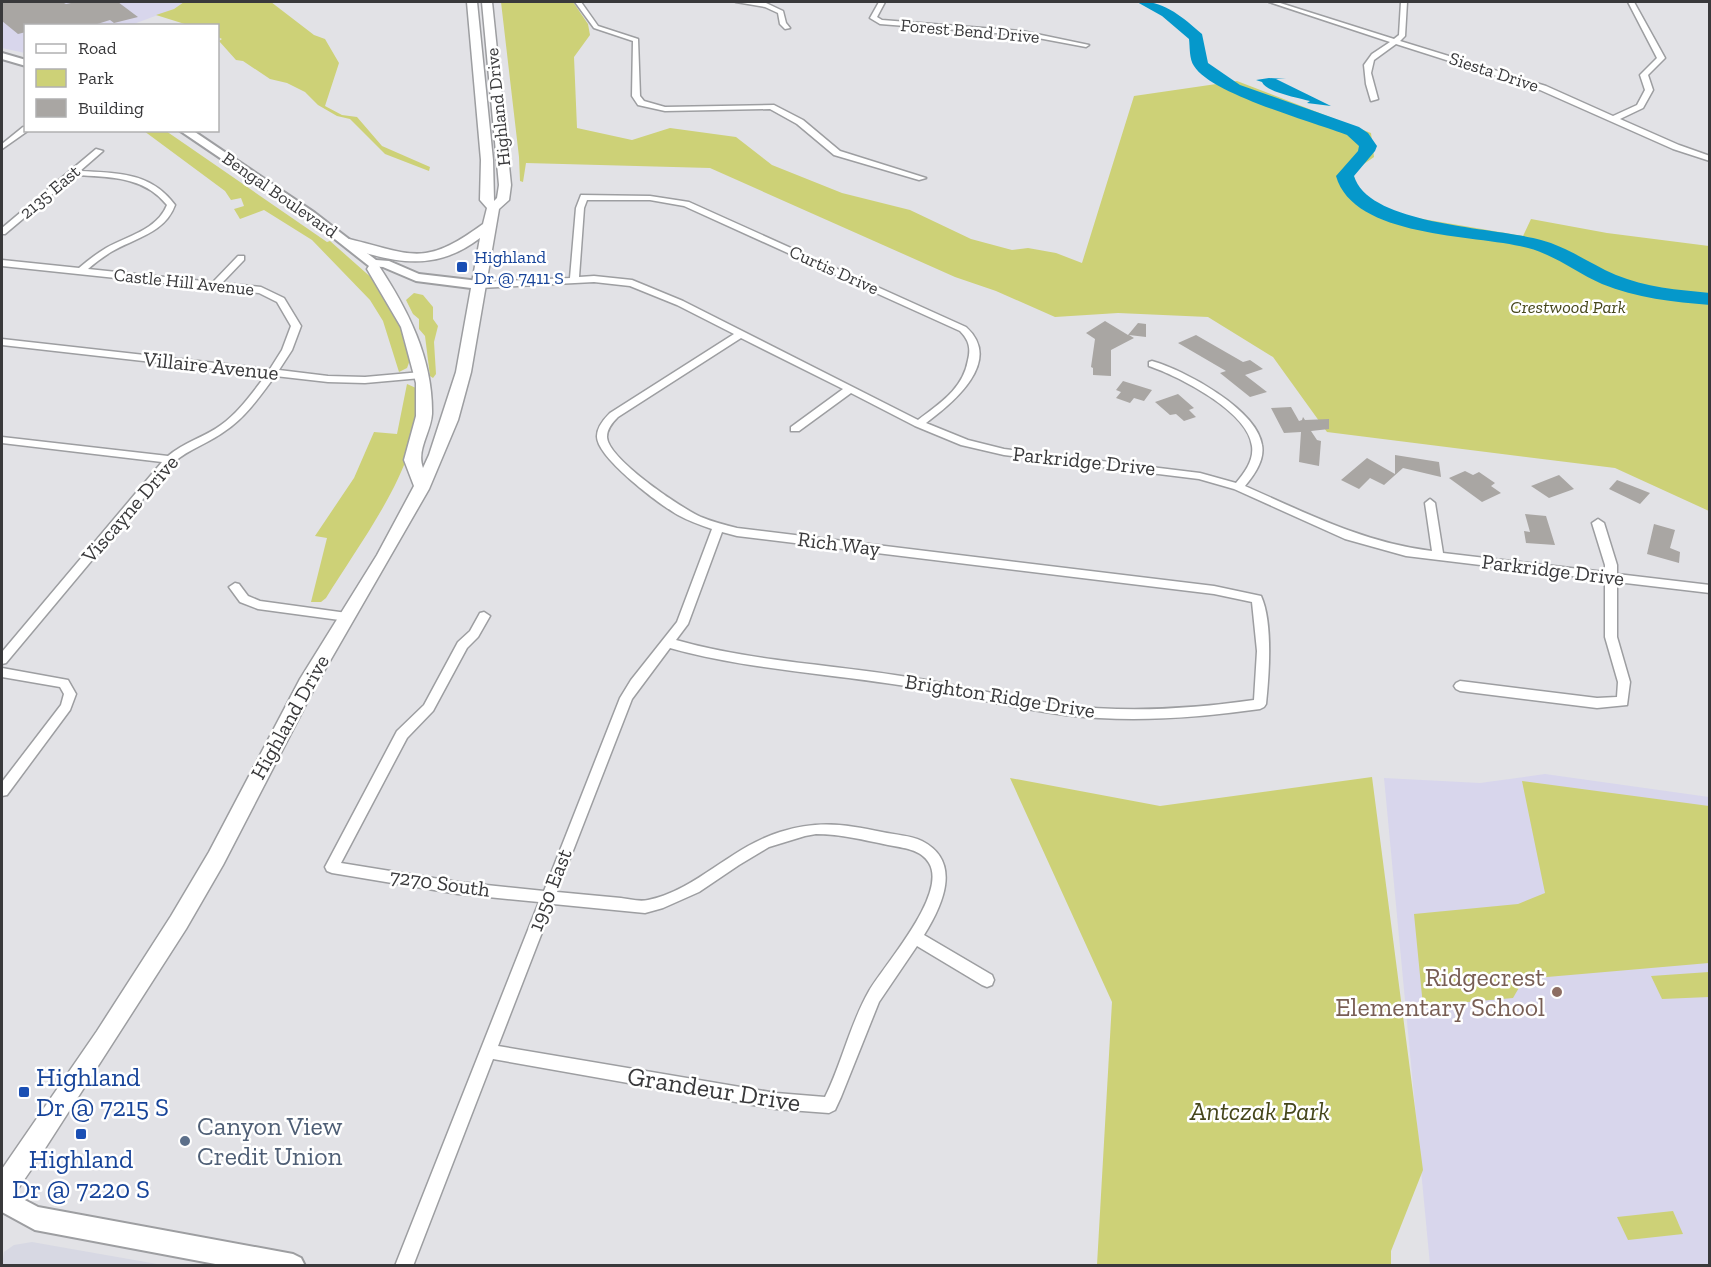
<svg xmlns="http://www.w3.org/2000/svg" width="1711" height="1267" viewBox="0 0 1711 1267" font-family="'Zilla Slab',serif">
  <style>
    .built { fill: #d7d8e3 }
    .education { fill: #d8d6ec }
    .green { fill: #cdd177 }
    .water { fill: #0598cb }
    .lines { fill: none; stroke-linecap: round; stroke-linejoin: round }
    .river { fill: #0598cb; fill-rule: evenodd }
    .building { fill: #a9a6a3 }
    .street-casing { stroke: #9d9ea1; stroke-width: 3 }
    .secondary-casing { stroke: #9d9ea1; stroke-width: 4 }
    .primary-casing { stroke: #9d9ea1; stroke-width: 3 }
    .street { fill: #fff; fill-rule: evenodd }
    .secondary { fill: #fff; fill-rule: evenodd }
    .primary { fill: #fff; fill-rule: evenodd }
    .transit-dot { fill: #1a4fb4; stroke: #fff; stroke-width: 2 }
    .education-dot { fill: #8d6e63; stroke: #fff; stroke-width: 2 }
    .service-dot { fill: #5c6f8a; stroke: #fff; stroke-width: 2 }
    .labels { text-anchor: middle; stroke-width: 5; stroke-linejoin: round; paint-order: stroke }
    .far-street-label { font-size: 18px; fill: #39393b; stroke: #fff }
    .far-transit-label { font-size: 18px; fill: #164399; stroke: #fff; text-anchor: start }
    .far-park-label { font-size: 18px; font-style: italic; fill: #45461b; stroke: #fff }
    .street-label { font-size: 21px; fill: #39393b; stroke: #fff }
    .near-education-label { font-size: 26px; fill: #785e54; stroke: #fff; text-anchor: end }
    .near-transit-label { font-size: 26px; fill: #164399; stroke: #fff; text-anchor: start }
    .near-street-label { font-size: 26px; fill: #39393b; stroke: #fff }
    .near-park-label { font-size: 26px; font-style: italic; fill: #45461b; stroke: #fff }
    .near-service-label { font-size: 26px; fill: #4e5e75; stroke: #fff; text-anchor: start }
  </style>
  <rect width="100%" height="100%" fill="#e2e2e6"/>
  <!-- built -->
  <path class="built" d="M32 1242 157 1264 2 1265 4 1252 14 1245Z"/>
  <!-- education -->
  <g class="education">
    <path d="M2 2H184L174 9 131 25 26 26 25 53 2 48Z"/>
    <path d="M1545 774 1709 797V1265H1430L1384 778 1480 783Z"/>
  </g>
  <!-- green -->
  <g class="green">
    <path d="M184 2H271L314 35 325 39 339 63 325 106 342 115 357 117 382 146 430 167 429 171 385 154 350 119 337 116 318 105 305 92 287 83 270 79 243 61 236 60 219 41 222 39 218 37V26L188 25 156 15 174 9Z"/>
    <path d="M501 2H573L588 24 590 35 574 57 577 128 632 140 670 128 736 137 772 165 842 193 910 210 971 239 1012 250 1028 248 1056 253 1082 263 1134 96 1237 81 1371 133 1374 157 1348 175 1373 206 1417 218 1523 236 1531 219 1607 233 1709 246V511L1615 468 1327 432 1273 357 1208 317 1118 313 1055 317 996 291 955 277 710 168 526 163 523 182 520 181 519 157Z"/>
    <path d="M144 131H166L327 242 330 241 374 280 403 327V340L410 360 407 368 399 372 383 321 370 300 312 240 264 210 240 219 234 209 244 206 241 198 231 200 225 191Z"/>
    <path d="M414 293 423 295 433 307V319L438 326 434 342 436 374 433 378 430 376 425 336 419 329V319L413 314 406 300Z"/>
    <path d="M407 384 416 388C416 408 416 428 410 448 396 496 353 554 326 598L321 602H311L327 538 315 536 354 478 374 432 397 434Z"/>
    <path d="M1372 777 1423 1170 1391 1251V1265H1097L1112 1002 1010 778 1160 806Z"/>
    <path d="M1522 781 1709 806V963L1524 979 1513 998 1423 1006 1414 914 1518 904 1545 893Z"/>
    <path d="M1709 972V997L1662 999 1651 976Z"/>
    <path d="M1673 1211 1683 1234 1628 1240 1617 1217Z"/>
  </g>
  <!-- water -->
  <path class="water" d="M1269 78 1286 79H1276L1331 106 1307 103 1310 101C1299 98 1266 92 1262 82L1256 80Z"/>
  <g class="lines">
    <!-- river -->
    <path class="river" d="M1137 2C1164 0 1182 17 1202 34L1208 63 1240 85 1359 127 1368 133 1377 146 1375 151 1354 176C1369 226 1496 227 1541 240 1568 247 1590 264 1616 275 1645 287 1678 290 1710 293V305C1674 302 1636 298 1602 284 1577 273 1555 255 1528 248 1476 234 1354 239 1336 176L1358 151 1359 146 1347 135C1313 122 1211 94 1194 66 1189 59 1190 47 1189 39L1162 16Z"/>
  </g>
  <!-- building -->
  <g class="building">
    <path d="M2 2H62L66 4 76 2H118L138 17 114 23 110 20 91 26H26V32L18 34 2 21Z"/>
    <path d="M1105 321 1128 335 1138 323 1146 324V337L1129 335 1134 338 1111 350V376L1093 375V368L1091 367 1095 339 1086 333Z"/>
    <path d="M1196 335 1243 362 1250 360 1263 369 1245 375 1267 392 1250 397 1220 373 1226 371 1178 343Z"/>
    <path d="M1123 381 1152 390 1144 401 1134 398 1130 403 1116 398 1121 392 1116 390Z"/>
    <path d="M1178 394 1194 408 1189 410 1196 417 1184 421 1176 414 1170 415 1155 402Z"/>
    <path d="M1291 407 1299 421 1302 420 1303 417 1305 420 1329 419V429L1311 431 1317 440 1321 441 1319 466 1299 462 1301 432 1284 433 1271 408Z"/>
    <path d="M1395 455 1439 462 1441 477 1403 468 1384 485 1370 478 1359 489 1341 480 1367 458 1395 474Z"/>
    <path d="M1465 471 1473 475 1479 472 1495 483 1491 486 1501 493 1482 502 1449 478Z"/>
    <path d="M1559 475 1574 489 1549 498 1531 486Z"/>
    <path d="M1617 480 1650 493 1640 504 1609 489Z"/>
    <path d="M1525 514 1546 516 1555 545 1526 543 1524 531 1530 532Z"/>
    <path d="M1654 524 1675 530 1670 548 1680 552 1679 563 1647 554Z"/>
  </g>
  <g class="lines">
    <!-- street casing -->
    <g class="street-casing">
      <g id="street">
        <path d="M575 2H581L598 26 638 39 640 96 644 101 665 107 774 105 803 120 840 151 926 178 919 180 834 155 797 124 770 109 665 111 638 105 632 96 633 41 594 28Z"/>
        <path d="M736 2 766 3 783 11 786 23 790 28 785 29 780 24 778 13 765 7Z"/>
        <path d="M879 2H885L877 17 882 20 1022 31 1089 45 1086 47 1022 35 880 24 870 18Z"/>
        <path d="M1269 2H1277L1394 39 1399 35 1401 2H1407L1405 36 1400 41 1546 86 1613 116 1637 105 1645 90 1640 75 1657 58 1628 2H1634L1665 58 1648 75 1653 90 1643 108 1620 119 1679 145 1710 156V161L1673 149 1540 90 1396 44 1374 60 1371 73 1378 99 1371 101 1366 84 1364 65 1372 54 1390 42Z"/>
        <path d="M23 127H26V130H29L2 149V144Z"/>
        <path d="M96 149 103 151 80 171C117 173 151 172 175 205 165 233 135 238 111 252 103 257 95 263 88 269L213 282 238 256H244V260L222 283 261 287 284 298 301 326 292 350 279 370 328 376 365 377 421 372 426 375 421 378 365 383 328 382 275 376C261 395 245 418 225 431 209 443 189 449 174 462L6 663 2 664V652L162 462 2 443V437L168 456C184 442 205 437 221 425 239 412 253 392 266 375L2 345V339L270 369 282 350 291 326 277 302 259 293 2 266V260L79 268C87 261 96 254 106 248 127 236 157 230 167 205 144 176 109 177 75 175L5 234H2V228Z"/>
        <path d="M581 195 650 196 689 202 966 327C1004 361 953 403 926 423L968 440 1004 449 1200 473 1236 483C1245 472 1254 460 1252 446 1248 411 1178 376 1149 366V362L1152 361C1184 370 1257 409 1262 445 1265 460 1254 475 1245 486 1306 513 1365 543 1432 551L1425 503 1430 499 1435 503 1443 553 1605 572V565L1592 523 1598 519 1604 523 1617 565V574L1710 585V593L1617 582V637L1630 682 1627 705 1597 708 1460 691 1456 689 1454 686 1456 683 1460 681 1597 698 1617 697 1618 682 1605 637V580L1406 556 1345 539 1234 489 1199 479 1004 455 961 445 915 426 851 393 799 431H791V427L843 389 741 338 618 417C612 423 607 429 607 437 608 459 681 508 701 517 713 522 725 525 737 528L1214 586 1261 596C1273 622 1269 676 1266 704L1264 707 1260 709C1195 718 1130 723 1065 715 1009 708 955 693 899 685 822 673 745 669 670 648L632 699 557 892C578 894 599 896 621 898 629 899 639 902 648 900 695 891 731 847 780 832 817 820 845 824 882 832 895 835 910 835 922 841 963 862 942 906 924 935L992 975 994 980 992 985 987 987 982 985 917 946 879 1002 841 1097 835 1110 829 1113 776 1109 493 1059 413 1266H395L539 902 458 894 332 873 327 871 325 867 397 731 424 705 458 642 470 631 480 613 484 612 490 616 478 637 467 648 433 711 407 738 341 863 458 882 544 891 620 698 631 680 677 622 712 529C700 525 689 521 678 515 659 504 596 457 597 436 597 427 604 419 610 413L734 334 677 305 630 286 594 282 479 288 474 285 479 282 570 278 576 208ZM587 200H650L684 206 960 331C969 340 971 348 968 360 963 389 940 403 918 420L683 301 632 280 594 276 579 277 584 208ZM722 532 737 536 1214 594 1252 602 1257 651 1254 700C1191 709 1127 713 1063 705 1008 698 955 684 901 676 826 664 750 661 676 640L688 624ZM816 834C841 834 864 840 888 845 903 848 921 849 929 863 948 894 885 964 869 991 850 1024 842 1063 825 1097L776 1093 498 1046 553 904 645 913 663 908 699 892 739 865 769 847 805 836Z"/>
        <path d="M235 583 239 584 248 596 260 601 347 613 353 617 347 621 258 609 240 602 229 587Z"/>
        <path d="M2 668 68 680 76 694 70 710 7 795 2 796V782L61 705 64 694 60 687 2 677Z"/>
      </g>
    </g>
    <!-- secondary casing -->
    <g class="secondary-casing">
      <g id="secondary">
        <path d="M2 53 26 60V66L2 59Z"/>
        <path d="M179 130H192L315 213 376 260 389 261 419 274 479 281 485 285 479 289 416 281 383 267 369 266 307 217Z"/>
        <path d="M2 1188 38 1207 293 1254 301 1258 305 1266H226L35 1230 2 1212Z"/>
      </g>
    </g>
    <!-- primary casing -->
    <g class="primary-casing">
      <path id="primary" d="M467 2H477L493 160 494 201 497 198 499 185 482 2H492L511 185 509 200 499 209 471 372 458 420 429 489 315 687 223 865 186 929 37 1161 11 1199 2 1203V1169L97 1031 171 916 209 852 300 679 377 555 414 486 404 460 416 416V383L401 327 367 269 369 266H379C408 310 433 359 432 414 431 432 416 450 423 468L429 455 456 372 480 238C446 264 414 266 373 255 363 252 349 250 343 243L349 239C414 255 424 267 483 224L487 208 480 200 481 160Z"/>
    </g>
    <!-- street -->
    <use href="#street" class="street"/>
    <!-- secondary -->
    <use href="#secondary" class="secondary"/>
    <!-- primary -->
    <use href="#primary" class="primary"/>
  </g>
  <!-- markers -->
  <g class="transit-dot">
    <rect x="456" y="261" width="12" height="12" rx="3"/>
    <rect x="18" y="1086" width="12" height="12" rx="3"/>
    <rect x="75" y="1128" width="12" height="12" rx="3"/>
  </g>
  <circle class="education-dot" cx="1557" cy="992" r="6"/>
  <circle class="service-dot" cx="185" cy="1141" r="6"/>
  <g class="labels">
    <!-- far-street labels -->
    <g class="far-street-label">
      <text transform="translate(970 31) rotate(5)" y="6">Forest Bend Drive</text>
      <text transform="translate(1494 72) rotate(18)" y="6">Siesta Drive</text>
      <text transform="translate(498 107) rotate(-96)" y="6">Highland Drive</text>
      <text transform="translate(50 192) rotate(-40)" y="6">2135 East</text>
      <text transform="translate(280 195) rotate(35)" y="6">Bengal Boulevard</text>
      <text transform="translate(834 270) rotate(24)" y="6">Curtis Drive</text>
      <text transform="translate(184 282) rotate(6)" y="6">Castle Hill Avenue</text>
    </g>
    <!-- far-transit labels -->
    <g class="far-transit-label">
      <text x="474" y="263">Highland<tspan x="474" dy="21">Dr @ 7411 S</tspan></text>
    </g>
    <!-- far-park labels -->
    <g class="far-park-label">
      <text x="1568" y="313">Crestwood Park</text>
    </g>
    <!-- street labels -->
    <g class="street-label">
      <text transform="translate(211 366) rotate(6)" y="7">Villaire Avenue</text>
      <text transform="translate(1084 461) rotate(6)" y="7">Parkridge Drive</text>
      <text transform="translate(130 509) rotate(-49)" y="7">Viscayne Drive</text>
      <text transform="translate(839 544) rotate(7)" y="7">Rich Way</text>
      <text transform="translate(1553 570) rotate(7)" y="7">Parkridge Drive</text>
      <text transform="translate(1000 696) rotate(9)" y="7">Brighton Ridge Drive</text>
      <text transform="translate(290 717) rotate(-61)" y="7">Highland Drive</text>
      <text transform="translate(440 883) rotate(8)" y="7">7270 South</text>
      <text transform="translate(550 890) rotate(-69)" y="7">1950 East</text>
    </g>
    <!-- near-education labels -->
    <g class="near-education-label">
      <text x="1545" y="986">Ridgecrest<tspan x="1545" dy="30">Elementary School</tspan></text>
    </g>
    <!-- near-transit labels -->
    <g class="near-transit-label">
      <text x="36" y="1086">Highland<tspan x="36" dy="30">Dr @ 7215 S</tspan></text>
      <text x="81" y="1168" text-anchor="middle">Highland<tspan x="81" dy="30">Dr @ 7220 S</tspan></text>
    </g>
    <!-- near-street labels -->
    <g class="near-street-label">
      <text transform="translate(714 1089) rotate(9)" y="9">Grandeur Drive</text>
    </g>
    <!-- near-park labels -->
    <g class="near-park-label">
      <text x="1260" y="1120">Antczak Park</text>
    </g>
    <!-- near-service labels -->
    <g class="near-service-label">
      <text x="197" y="1135">Canyon View<tspan x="197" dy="30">Credit Union</tspan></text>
    </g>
  </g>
  <!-- border -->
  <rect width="1711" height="1267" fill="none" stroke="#39393b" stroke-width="6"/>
  <!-- legend -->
  <rect x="24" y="24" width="195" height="108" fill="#ffffff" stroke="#b0b0b1" stroke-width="1.5"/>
  <rect x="36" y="44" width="30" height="9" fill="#ffffff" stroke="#b0b0b1" stroke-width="1.5"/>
  <text x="78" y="54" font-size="18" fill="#39393b">Road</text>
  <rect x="36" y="69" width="30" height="18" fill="#cdd177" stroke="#b0b0b1" stroke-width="1.5"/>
  <text x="78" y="84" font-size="18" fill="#39393b">Park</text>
  <rect x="36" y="99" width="30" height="18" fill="#a9a6a3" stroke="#b0b0b1" stroke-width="1.5"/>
  <text x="78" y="114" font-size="18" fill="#39393b">Building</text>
</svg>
